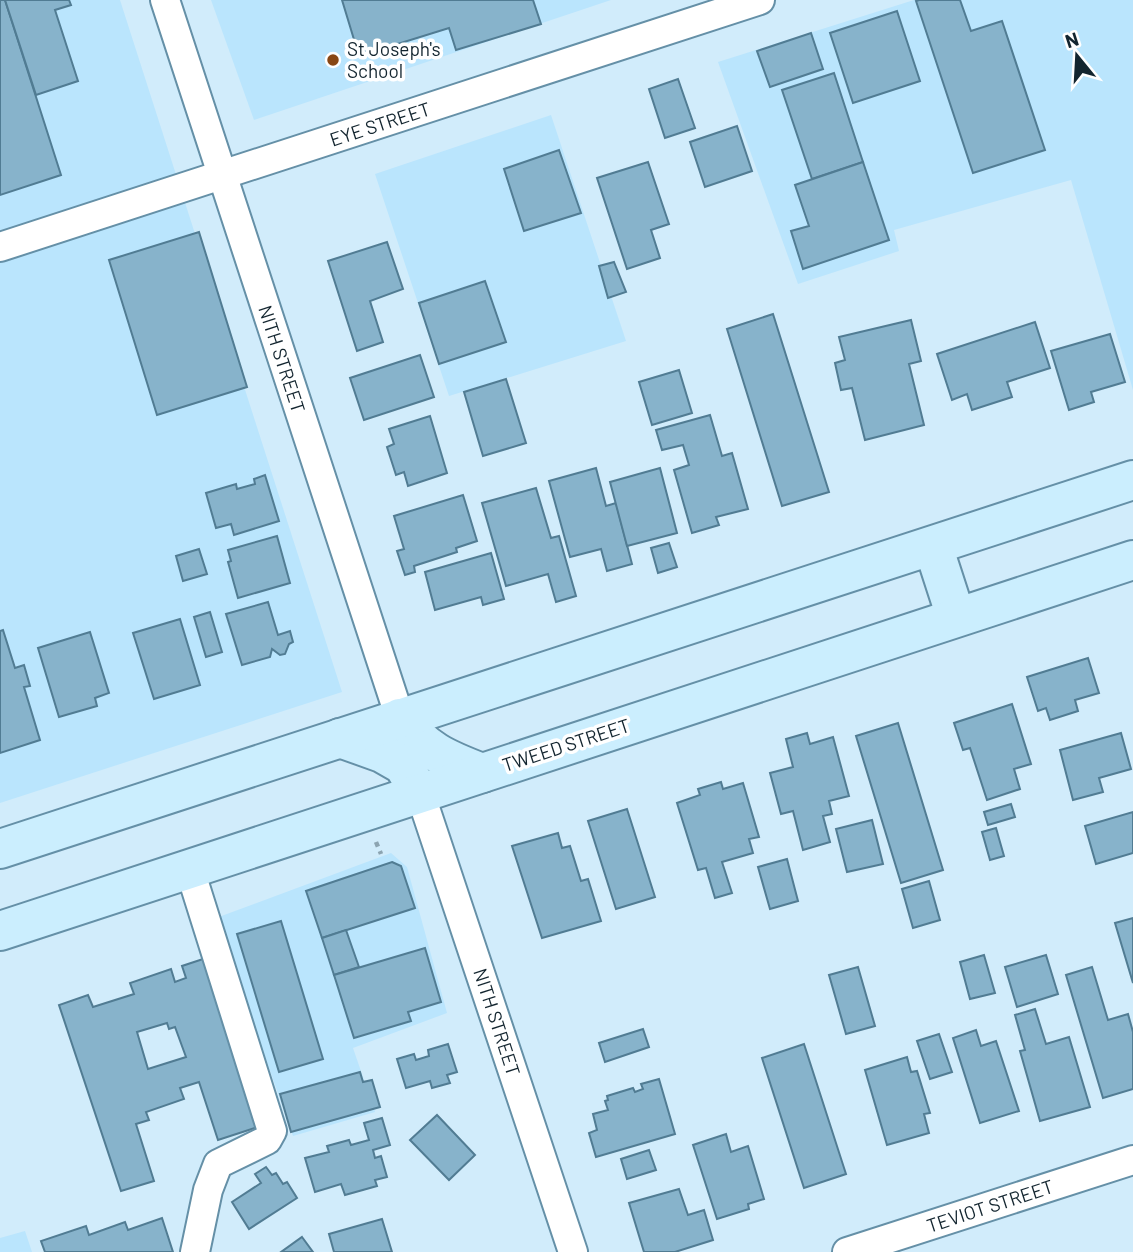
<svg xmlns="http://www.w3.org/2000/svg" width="1133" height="1252" viewBox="0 0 1133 1252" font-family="Barlow,sans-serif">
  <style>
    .built { fill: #bae5fd }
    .building { fill: #87b3cb; stroke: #517c93; stroke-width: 2; fill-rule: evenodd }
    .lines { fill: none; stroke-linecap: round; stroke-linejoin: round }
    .street-casing { stroke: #6590a7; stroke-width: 32 }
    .secondary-casing { stroke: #6590a7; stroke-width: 42 }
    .path { stroke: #8ca4b1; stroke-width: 4.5; stroke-dasharray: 5 5; stroke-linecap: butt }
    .street { stroke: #fff; stroke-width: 28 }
    .secondary { stroke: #cbeefe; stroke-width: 38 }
    .poi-dot { fill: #884714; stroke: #fff; stroke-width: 2.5 }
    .labels { text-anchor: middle; stroke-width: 7; stroke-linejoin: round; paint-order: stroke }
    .poi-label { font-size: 19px; fill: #13252f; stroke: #fff; text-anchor: start }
    .street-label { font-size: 19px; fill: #13252f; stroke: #fff }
  </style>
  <rect width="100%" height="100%" fill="#d1ecfb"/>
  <!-- built -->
  <g class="built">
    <path d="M0 0H120L342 692 0 803Z"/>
    <path d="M211 0H611L254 120Z"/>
    <path d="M914 0H1133V390L1071 180 894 230 899 251 798 284 718 62Z"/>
    <path d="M551 115 626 341 449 396 375 174Z"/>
    <path d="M391 853 407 867 447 1013 353 1048 375 1112 293 1136 216 918Z"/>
    <path d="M25 1231 32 1252H0V1238Z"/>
  </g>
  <!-- building -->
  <g class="building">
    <path d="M0 0H5L61 175 0 195Z"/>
    <path d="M5 0H69L71 5 55 10 78 81 36 95Z"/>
    <path d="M342 0H533L541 24 456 50 449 28 359 56Z"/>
    <path d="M919 0H960L971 31 1002 21 1045 150 973 173 916 1Z"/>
    <path d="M897 11 920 81 853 103 830 33Z"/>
    <path d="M811 33 823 69 770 87 757 51Z"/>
    <path d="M834 73 863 162 812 179 782 90Z"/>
    <path d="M678 79 695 128 665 138 649 89Z"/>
    <path d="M737 126 752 171 705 187 690 142Z"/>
    <path d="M559 150 581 213 524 231 504 169Z"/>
    <path d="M648 162 669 224 651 230 660 258 627 269 597 178Z"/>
    <path d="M863 162 889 240 803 269 791 231 809 226 795 185Z"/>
    <path d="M199 232 247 387 157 415 109 260Z"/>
    <path d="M387 242 403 289 370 301 383 342 357 351 328 261Z"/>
    <path d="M614 262 626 292 608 298 599 266Z"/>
    <path d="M485 281 506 342 439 364 419 303Z"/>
    <path d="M773 314 829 492 782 506 727 329Z"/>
    <path d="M911 320 921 361 909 364 924 425 865 440 852 388 841 390 835 363 845 360 839 337Z"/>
    <path d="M1035 322 1050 368 1007 382 1012 397 972 410 967 394 952 400 937 354Z"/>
    <path d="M1110 334 1125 382 1091 392 1094 402 1069 410 1051 351Z"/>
    <path d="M420 355 434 397 364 420 350 378Z"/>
    <path d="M679 370 692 413 652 425 639 382Z"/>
    <path d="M506 379 526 443 483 456 464 392Z"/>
    <path d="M710 415 722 456 732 453 748 509 716 517 719 525 692 533 674 470 689 465 683 445 662 450 656 430Z"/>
    <path d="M430 416 447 473 408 486 404 472 396 475 387 447 394 444 389 429Z"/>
    <path d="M596 468 606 506 616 503 632 564 607 571 601 549 570 557 549 481Z"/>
    <path d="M660 468 677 533 627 546 610 482Z"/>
    <path d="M265 475 279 521 234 535 231 524 216 528 206 493 236 484 237 489 255 484 254 479Z"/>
    <path d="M536 488 551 538 559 536 576 596 556 602 548 574 506 586 482 503Z"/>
    <path d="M463 495 477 541 456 548 457 552 414 566 415 572 405 575 397 551 404 549 394 516Z"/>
    <path d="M277 536 290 583 238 598 228 562 231 561 228 550Z"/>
    <path d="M669 543 677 567 658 573 651 548Z"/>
    <path d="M199 549 207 574 183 581 176 556Z"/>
    <path d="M491 553 504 599 483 605 481 597 435 610 425 572Z"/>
    <path d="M268 602 278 635 290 631 293 642 289 644 285 654 280 655 272 649 270 657 242 665 226 614Z"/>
    <path d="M210 612 222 652 206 657 194 617Z"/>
    <path d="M180 619 200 685 154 699 133 633Z"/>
    <path d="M3 630 15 668 24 665 30 686 24 687 40 740 0 753V631Z"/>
    <path d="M90 632 109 693 95 698 97 706 59 717 38 648Z"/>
    <path d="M1088 658 1099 693 1075 700 1078 711 1050 720 1046 708 1038 711 1027 677Z"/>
    <path d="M1012 704 1031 764 1014 769 1020 789 987 800 970 748 963 750 954 723Z"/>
    <path d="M898 723 943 870 901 883 856 736Z"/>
    <path d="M807 733 810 744 833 737 849 796 829 801 832 814 823 816 830 842 803 850 793 811 781 814 770 773 793 767 786 739Z"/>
    <path d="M1121 733 1131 769 1099 778 1103 792 1073 800 1060 750Z"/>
    <path d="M721 782 723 789 743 783 759 837 749 839 753 853 722 862 732 893 715 898 706 868 698 870 677 803 700 795 698 789Z"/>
    <path d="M1011 804 1015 817 988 825 984 812Z"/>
    <path d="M627 809 655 897 616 909 588 821Z"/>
    <path d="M1133 812V853L1096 864 1085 826Z"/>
    <path d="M872 820 883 864 847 872 836 829Z"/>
    <path d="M996 828 1004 856 990 860 982 832Z"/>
    <path d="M558 833 562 848 570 846 581 881 588 879 601 921 542 938 512 846Z"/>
    <path d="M787 859 798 901 770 909 758 867Z"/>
    <path d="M392 862 401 866 415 908 322 938 306 891Z"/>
    <path d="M929 881 940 920 913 928 902 889Z"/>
    <path d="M1133 918V983L1115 923Z"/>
    <path d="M281 921 323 1059 279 1072 237 934Z"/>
    <path d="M346 930 359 967 334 975 322 938Z"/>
    <path d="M425 948 441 1002 408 1012 411 1021 354 1038 334 975Z"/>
    <path d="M984 955 995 993 970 999 960 962Z"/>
    <path d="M1046 955 1058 994 1017 1007 1005 967Z"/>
    <path d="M206 958 261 1126 218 1140 199 1082 180 1088 184 1099 146 1112 149 1120 136 1124 154 1181 121 1191 59 1005 88 995 93 1007 134 994 130 983 171 969 175 982 186 978 182 966ZM167 1023 169 1029 175 1027 186 1057 148 1069 137 1032Z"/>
    <path d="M858 967 875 1026 846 1034 829 975Z"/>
    <path d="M1092 967 1108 1020 1128 1014 1133 1032V1089L1103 1098 1066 975Z"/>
    <path d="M1035 1009 1046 1044 1069 1037 1090 1107 1040 1121 1020 1051 1025 1050 1015 1015Z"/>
    <path d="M643 1029 649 1047 605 1062 599 1043Z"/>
    <path d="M976 1030 981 1046 996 1041 1019 1111 980 1123 953 1038Z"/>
    <path d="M939 1034 952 1072 930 1079 917 1041Z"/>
    <path d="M448 1044 457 1072 447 1075 450 1083 432 1088 430 1081 406 1088 397 1059 414 1054 416 1060 429 1056 428 1050Z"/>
    <path d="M804 1044 846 1174 804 1188 762 1058Z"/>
    <path d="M907 1057 911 1072 917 1071 930 1113 924 1114 929 1133 887 1145 865 1070Z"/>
    <path d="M360 1072 363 1082 372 1080 380 1107 291 1132 280 1094Z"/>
    <path d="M659 1079 675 1134 596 1157 589 1133 597 1130 593 1114 608 1110 605 1101 608 1100 607 1096 633 1088 635 1092 643 1089 641 1084Z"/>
    <path d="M437 1115 475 1155 449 1180 410 1140Z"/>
    <path d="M382 1118 390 1145 373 1150 375 1158 381 1156 387 1177 375 1180 377 1186 345 1195 341 1184 315 1192 305 1158 329 1152 327 1146 349 1140 351 1145 369 1140 364 1123Z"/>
    <path d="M726 1134 731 1152 748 1146 764 1199 748 1204 749 1209 717 1219 693 1145Z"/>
    <path d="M649 1150 656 1170 627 1179 621 1159Z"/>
    <path d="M266 1167 272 1175 276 1173 283 1184 287 1182 297 1198 249 1229 232 1202 261 1183 255 1174Z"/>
    <path d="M679 1189 688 1215 704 1210 713 1240 675 1252H644L629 1203Z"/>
    <path d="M162 1218 173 1252H45L41 1241 86 1226 89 1235 125 1222 128 1230Z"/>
    <path d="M382 1219 392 1252H334L329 1234Z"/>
    <path d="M302 1237 313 1252H281Z"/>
  </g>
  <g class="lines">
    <!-- street casing -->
    <g class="street-casing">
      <g id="street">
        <path d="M165 0 400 718"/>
        <path d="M0 247 760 0"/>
        <path d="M420 793 573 1252"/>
        <path d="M189 867 272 1131 267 1140 218 1164 208 1190 195 1252"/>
        <path d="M847 1252 1133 1160"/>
      </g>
    </g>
    <!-- secondary casing -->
    <g class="secondary-casing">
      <g id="secondary">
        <path d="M933 546 956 617"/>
        <path d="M400 718C424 750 445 759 482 773"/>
        <path d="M340 738 382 753 403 765 420 793"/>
        <path d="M0 849 1133 480"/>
        <path d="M0 931 1133 560"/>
      </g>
    </g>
    <!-- path -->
    <path class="path" d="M376 842 381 854"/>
    <!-- street -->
    <use href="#street" class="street"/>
    <!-- secondary -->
    <use href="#secondary" class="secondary"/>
  </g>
  <!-- markers -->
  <circle class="poi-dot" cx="333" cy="60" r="7"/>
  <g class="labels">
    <!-- poi labels -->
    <g class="poi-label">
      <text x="347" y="56">St Joseph's<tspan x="347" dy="22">School</tspan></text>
    </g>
    <!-- street labels -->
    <g class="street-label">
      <text transform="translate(380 124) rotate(-18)" y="7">EYE STREET</text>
      <text transform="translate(282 359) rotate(72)" y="7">NITH STREET</text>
      <text transform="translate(566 745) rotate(-18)" y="7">TWEED STREET</text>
      <text transform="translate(497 1022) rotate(72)" y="7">NITH STREET</text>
      <text transform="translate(990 1206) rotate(-18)" y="7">TEVIOT STREET</text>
    </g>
  </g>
  <!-- north arrow -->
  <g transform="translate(1077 56) rotate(342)" stroke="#ffffff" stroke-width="5" paint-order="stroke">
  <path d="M0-5L12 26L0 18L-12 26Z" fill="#13252f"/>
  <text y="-10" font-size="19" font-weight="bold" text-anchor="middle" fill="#13252f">N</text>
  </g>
</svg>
